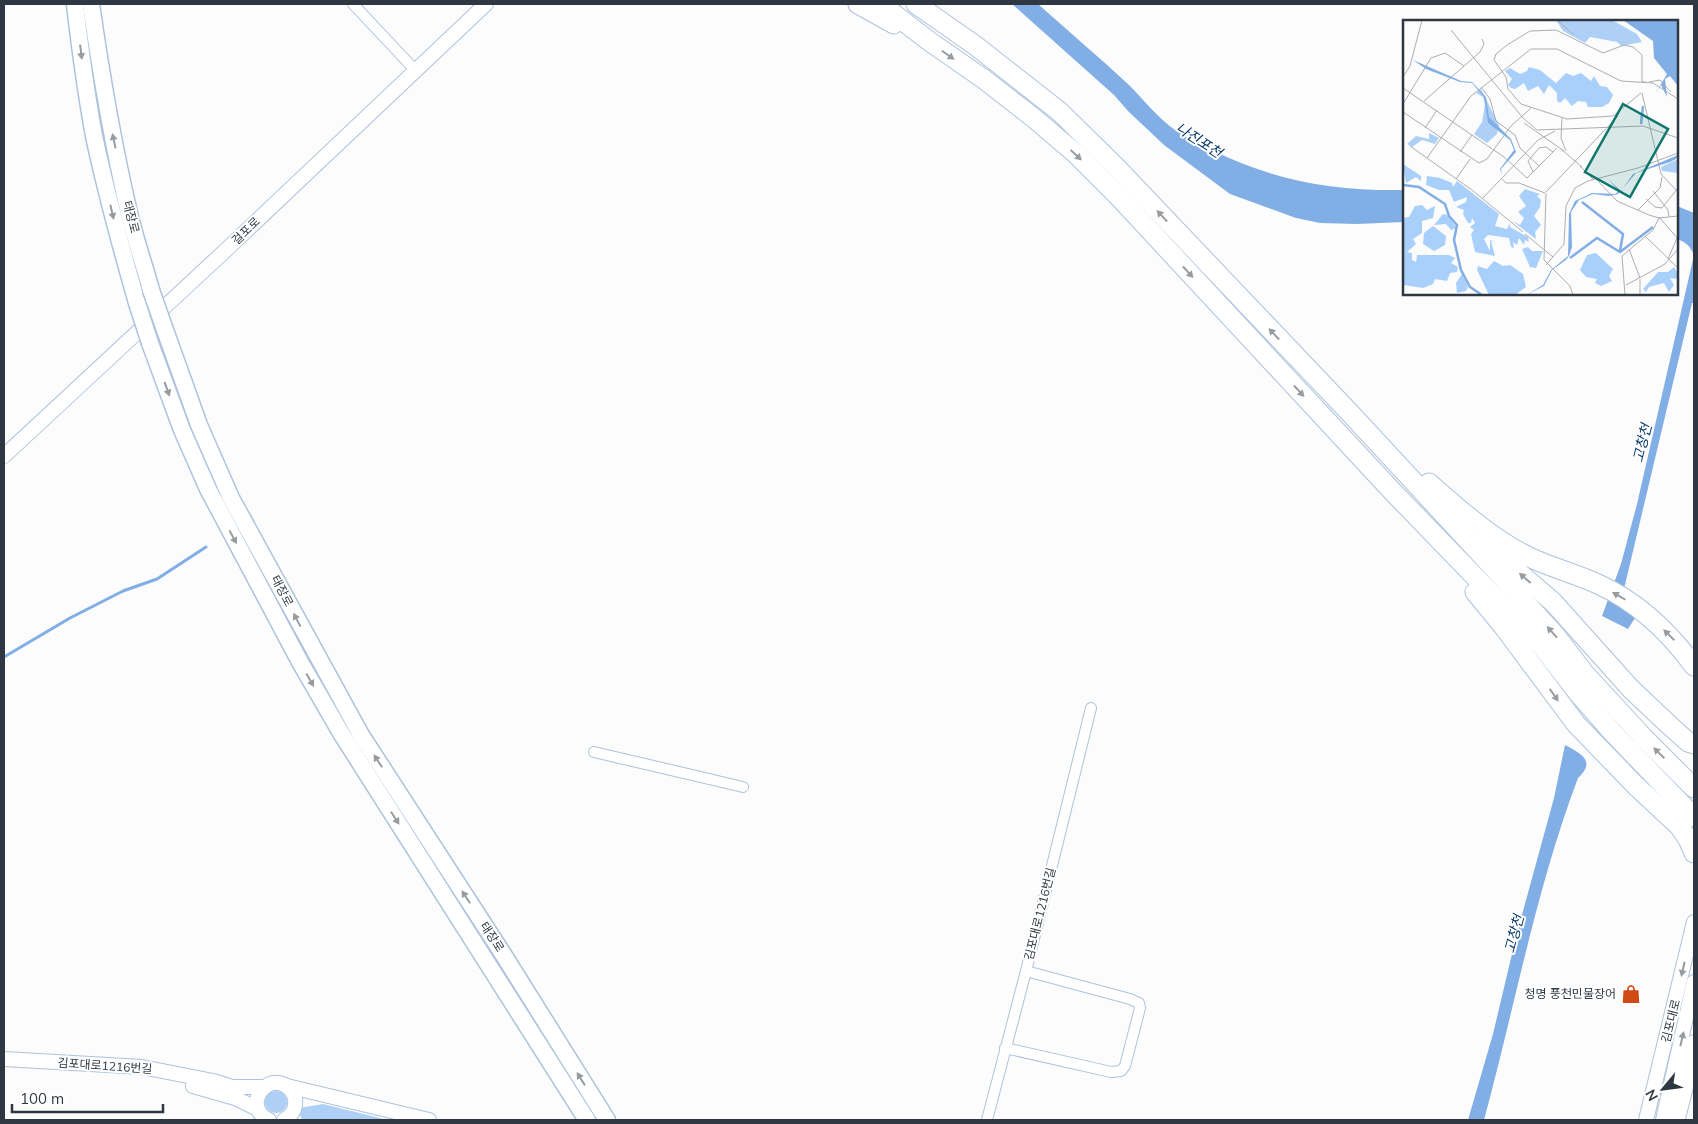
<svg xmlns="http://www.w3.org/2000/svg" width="1698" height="1124" viewBox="0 0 1698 1124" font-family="Mulish,'Noto Sans KR',sans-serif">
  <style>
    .green { fill: #afd0f6 }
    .water { fill: #80aee5 }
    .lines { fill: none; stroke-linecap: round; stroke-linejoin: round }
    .stream { stroke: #80aee5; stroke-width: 3 }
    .street-casing { stroke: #adc3dd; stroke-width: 12 }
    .secondary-casing { stroke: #adc3dd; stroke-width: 16 }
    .primary-casing { stroke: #adc3dd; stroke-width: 19 }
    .highway-casing { stroke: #adc3dd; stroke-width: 21 }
    .street { stroke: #fff; stroke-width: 10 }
    .secondary { stroke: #fff; stroke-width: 14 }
    .primary { stroke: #fff; stroke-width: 16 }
    .highway { stroke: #fff; stroke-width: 19 }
    .primary-bridge-casing { stroke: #adc3dd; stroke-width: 19; stroke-linecap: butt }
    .primary-bridge { stroke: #fff; stroke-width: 16 }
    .oneway { fill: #979ca0 }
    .labels { text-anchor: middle; stroke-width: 4; stroke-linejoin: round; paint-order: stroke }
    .street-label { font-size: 12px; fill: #2f3842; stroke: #fff }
    .poi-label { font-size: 12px; fill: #2f3842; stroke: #fff; text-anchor: end }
    .water-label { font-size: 14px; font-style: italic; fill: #023565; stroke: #fff }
    .inset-river { fill: none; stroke: #80aee5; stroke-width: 2.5 }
    .inset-road { fill: none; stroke: #aaaeb2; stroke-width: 1 }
    .view { fill: #0f766e; fill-opacity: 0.15; stroke: #0f766e; stroke-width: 2.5 }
    .inset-edge { fill: none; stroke: #2f3842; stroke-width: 2.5 }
  </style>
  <rect width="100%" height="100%" fill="#fcfcfc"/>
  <!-- green -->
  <g class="green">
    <circle cx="276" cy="1102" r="11"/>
    <path d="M323 1104 388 1120H303L301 1118 299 1108Z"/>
  </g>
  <!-- water -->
  <g class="water">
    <path d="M1012 4H1038C1068 31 1099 57 1129 85 1144 100 1158 118 1175 130 1188 139 1202 145 1216 152 1279 182 1335 191 1404 190V222L1357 224 1320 223 1296 218 1230 194 1164 145 1128 111 1114 95Z"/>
    <path d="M1677 206 1694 213V303H1692L1624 589 1635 618 1628 629 1602 616 1621 564 1637 504 1694 255C1690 246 1686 242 1677 239Z"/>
    <path d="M1565 745C1580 753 1597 761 1578 778 1536 889 1515 1006 1484 1120H1468L1493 1034 1517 933 1554 798Z"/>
  </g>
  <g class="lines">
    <!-- stream -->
    <path class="stream" d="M4 657 70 618 123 591 157 579 206 547"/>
    <!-- street casing -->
    <g class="street-casing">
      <g id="street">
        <path d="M353 4 416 71"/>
        <path d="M594 752 743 787"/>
        <path d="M1005 1048 1111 1072 1121 1071 1125 1066 1140 1008 1139 1003 1130 999 1026 971"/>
        <path d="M987 1120 1026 971 1091 708"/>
      </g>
    </g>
    <!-- secondary casing -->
    <g class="secondary-casing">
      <g id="secondary">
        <path d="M4 456 227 249 486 4"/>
        <path d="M4 1059 142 1067 213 1081 232 1087H264"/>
        <path d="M193 1086 235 1098 258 1109"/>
        <path d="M287 1086 429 1120"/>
        <path d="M269 1120C237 1105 276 1060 295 1097 296 1108 294 1114 284 1120"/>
        <path d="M1646 1120 1694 922"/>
        <path d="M1663 1120 1694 982"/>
      </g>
    </g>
    <!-- primary casing -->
    <g class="primary-casing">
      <g id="primary">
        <path d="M75 4C80 48 86 92 94 136 106 192 121 247 137 303"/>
        <path d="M91 4C101 74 113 144 129 213 135 239 144 264 151 290"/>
        <path d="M165 330 199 425 231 498 361 735 503 954 607 1120"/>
        <path d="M150 343 182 430 208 489 300 662 341 733 587 1120"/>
      </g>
    </g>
    <!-- highway casing -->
    <g class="highway-casing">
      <g id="highway">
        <path d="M858 4 894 24"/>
        <path d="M881 4 929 41 985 80 1035 119 1076 154 1118 196 1393 492 1541 645 1578 693 1614 734 1694 817"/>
        <path d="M916 4 976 46 1060 112 1117 168 1351 414 1501 576 1556 636 1585 674 1644 738 1694 788"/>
        <path d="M1429 483C1460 510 1492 539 1529 557 1552 568 1577 574 1600 585 1639 603 1669 632 1694 666"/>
        <path d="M1482 541 1553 602 1631 689 1668 724 1688 742 1694 744"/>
        <path d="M1475 592 1503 626 1576 724 1636 786 1679 826 1688 839 1694 853"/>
        <path d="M1675 1120 1694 1045"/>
      </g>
    </g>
    <!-- street -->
    <use href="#street" class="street"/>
    <!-- secondary -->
    <use href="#secondary" class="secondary"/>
    <!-- primary -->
    <use href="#primary" class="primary"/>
    <!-- highway -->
    <use href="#highway" class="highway"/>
    <!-- primary-bridge casing -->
    <g class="primary-bridge-casing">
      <g id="primary-bridge">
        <path d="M151 290 165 330"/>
        <path d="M137 303 150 343"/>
      </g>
    </g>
    <!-- primary-bridge -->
    <use href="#primary-bridge" class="primary-bridge"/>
  </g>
  <!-- one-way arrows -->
  <defs><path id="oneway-solid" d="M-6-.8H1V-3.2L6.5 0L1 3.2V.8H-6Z" transform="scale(1.25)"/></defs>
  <g class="oneway">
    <use href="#oneway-solid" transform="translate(81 52) rotate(83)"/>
    <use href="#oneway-solid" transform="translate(948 55) rotate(35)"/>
    <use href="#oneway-solid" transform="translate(114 141) rotate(-102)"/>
    <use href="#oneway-solid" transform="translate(1076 155) rotate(43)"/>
    <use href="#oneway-solid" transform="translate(112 212) rotate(77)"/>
    <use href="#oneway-solid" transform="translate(1162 216) rotate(-133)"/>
    <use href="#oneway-solid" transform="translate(1188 272) rotate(47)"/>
    <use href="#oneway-solid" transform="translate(1274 334) rotate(-133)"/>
    <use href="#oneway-solid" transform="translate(167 389) rotate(70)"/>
    <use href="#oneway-solid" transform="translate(1299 391) rotate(47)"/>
    <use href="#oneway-solid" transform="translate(233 537) rotate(62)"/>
    <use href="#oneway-solid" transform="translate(1525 578) rotate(-139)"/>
    <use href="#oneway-solid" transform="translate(1619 596) rotate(-150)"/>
    <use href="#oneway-solid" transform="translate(297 620) rotate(-118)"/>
    <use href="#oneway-solid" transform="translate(1552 632) rotate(-132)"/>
    <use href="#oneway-solid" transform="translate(1669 635) rotate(-136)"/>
    <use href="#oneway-solid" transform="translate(310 680) rotate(60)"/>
    <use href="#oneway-solid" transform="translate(1554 695) rotate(55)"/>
    <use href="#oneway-solid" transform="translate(1659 753) rotate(-136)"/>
    <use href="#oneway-solid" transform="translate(378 761) rotate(-123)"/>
    <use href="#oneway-solid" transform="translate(395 818) rotate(57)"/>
    <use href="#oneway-solid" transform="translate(466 897) rotate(-123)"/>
    <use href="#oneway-solid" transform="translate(1683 969) rotate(103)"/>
    <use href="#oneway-solid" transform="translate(1682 1039) rotate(-77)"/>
    <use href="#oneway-solid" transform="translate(581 1079) rotate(-122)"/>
  </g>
  <!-- icons -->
  <defs>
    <g id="shop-bare" transform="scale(1.5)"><path d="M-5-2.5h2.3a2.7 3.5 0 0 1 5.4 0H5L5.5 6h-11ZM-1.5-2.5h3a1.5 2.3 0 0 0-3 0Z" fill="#d14a16" stroke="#fff" stroke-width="2.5" paint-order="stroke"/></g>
  </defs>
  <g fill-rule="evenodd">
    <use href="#shop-bare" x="1631" y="994"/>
  </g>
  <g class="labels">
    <!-- street labels -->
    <g class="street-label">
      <text transform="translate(131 217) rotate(76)" y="4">태장로</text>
      <text transform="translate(246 231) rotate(-44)" y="4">걸포로</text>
      <text transform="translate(282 591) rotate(62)" y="4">태장로</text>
      <text transform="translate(1040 914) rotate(-76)" y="4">김포대로1216번길</text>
      <text transform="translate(492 937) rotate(57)" y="4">태장로</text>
      <text transform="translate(1671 1021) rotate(-76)" y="4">김포대로</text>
      <text transform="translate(105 1066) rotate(4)" y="4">김포대로1216번길</text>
    </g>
    <!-- poi labels -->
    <g class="poi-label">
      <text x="1616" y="998">청명 풍천민물장어</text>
    </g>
    <!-- water labels -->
    <g class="water-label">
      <text transform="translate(1199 140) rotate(33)" y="5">나진포천</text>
      <text transform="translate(1642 443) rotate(-76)" y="5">고창천</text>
      <text transform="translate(1514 934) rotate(-75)" y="5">고창천</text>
    </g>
  </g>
  <!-- overview -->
  <g transform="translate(1403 20)">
    <rect width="275" height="275" fill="#fcfcfc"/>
    <path d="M153 0H209L234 14 239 22 218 26 214 22 187 17 182 23 160 11ZM78 69 96 105 94 114 84 123 71 114 79 102 82 84 80 77 73 73ZM26 113 36 118 32 124 19 120 9 127 4 124 13 116 26 119ZM275 139V153L259 151 258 147Z" fill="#afd0f6"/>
    <path d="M126 47 137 50 153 63 163 53 170 56 178 53 188 61 191 56 197 66 204 67 210 75 206 83 199 87H185L183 82 175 81 169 86 162 78 157 83 154 81V73L146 65 141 74 135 66 125 71 121 63 112 69 108 68 105 65 109 59 102 51 107 48 117 54 124 51ZM0 144 18 156V161L13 157 3 163ZM24 156 37 158 49 163 50 167 54 161 96 194 92 206 104 209 107 203V207L125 217 126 222 122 220 121 225 116 218 114 225 110 222 111 228 108 227 106 218 85 215 81 219 87 231V220L94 222 88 221 92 236 72 232 68 214 71 210 67 207 72 203 69 198 68 203H65L60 194 61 190 53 187 63 182 64 177 51 182 46 170H36L23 165ZM122 169 137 174 134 176 138 180 137 187 131 196 138 205 132 212 133 219 108 200 117 205 121 198 115 192 123 186 116 176ZM19 185 24 190 32 186 30 198 19 201V213L10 219 13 224 4 232 9 233V240L13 242 14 235H46L52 238 48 243 55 247 54 252 47 253 44 261 32 259 30 264 20 268 0 265V198L6 197 12 186ZM40 194 44 195 54 208 48 210 43 204 31 205ZM30 206 43 216 42 225 31 231 20 224 21 213ZM125 227 129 231H140L133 248 127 247 119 229ZM193 233 210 249 206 256 209 261 198 266 192 263 194 259 183 257 177 250 184 235ZM91 241 100 246 107 245 120 254 123 267 112 275H86L74 250 75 246 84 249ZM271 247 274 252 275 249V259L267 258 271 265 266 272 261 263 246 267 243 272 240 269 255 252H265ZM59 254 65 267 63 271 54 273 53 263Z" fill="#a9cffb"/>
    <path d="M220 0H275V66L267 56 262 59 264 77 258 65 252 74 264 54 251 38 250 21ZM10 40 58 61 69 62 83 77 86 97 108 119 113 132 98 149 99 155 97 149 111 130 107 120 85 103 81 77 69 63 57 62 23 49ZM275 135 273 139 267 142 233 153 215 174 206 176 190 174 176 180 168 192 169 227 166 236 163 240 149 250 141 266 123 275 140 265 148 250 165 236 166 194 172 181 189 173 212 174 216 171 205 159 218 171 230 154Z" fill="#80aee5"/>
    <path class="inset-river" d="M238 104 240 86M0 165 16 167 42 184 46 196 54 205 51 220 58 250 67 267 79 275M179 182 220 214 217 231M167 238 194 218 217 232 250 207"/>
    <path class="inset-road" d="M154 0 171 15M48 10 120 98 134 110 240 106 275 118M153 10 200 33 221 25 230 27 239 35V62H243M104 25 93 34 91 40 103 57 105 69 118 84 164 99 210 96 238 73M104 25 127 11 153 10M0 57 7 46 19 0M218 61 250 63 275 79M246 62 257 60 268 72M78 67 87 79 93 101 112 115 117 128 136 146M0 68 101 137 124 158 154 128M239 73 258 154 275 172M21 81 77 32 81 24 79 19M0 84 28 38 42 33 61 46M0 92 76 143 84 139 108 106 128 88M159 98 158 118 163 131M121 103 161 131M22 108 34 90M7 126 69 170 120 212M158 129 179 147M57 132 69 115M24 138 68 76 128 29H154L218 61M177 146 191 160M130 152 125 141 136 128 143 127 150 132M98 158 103 163H116L142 173M53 159 67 139M194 160 214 181 246 195 256 198 275 196M250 171 265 190 266 197M143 172 215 96M143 173 141 240 167 266 170 275M79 179 135 120 152 111M243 179 252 187 259 188 275 168M235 190 257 168 259 157M256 197 275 219M122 214 150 237M242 216 275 248M226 229 237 258M265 239 274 218M143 245 161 224 163 186 172 168 185 161 235 148 275 133M237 259V275M223 265 262 244 275 229M222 275 219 236 250 210 256 198"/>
    <path class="view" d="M220 84 265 109 227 177 182 152Z"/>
    <rect width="275" height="275" class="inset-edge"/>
  </g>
  <!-- border -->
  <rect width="1698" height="1124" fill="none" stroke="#2f3842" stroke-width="10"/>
  <!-- north arrow -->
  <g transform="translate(1663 1089) rotate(241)" stroke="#ffffff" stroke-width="4" paint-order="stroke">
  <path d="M0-4L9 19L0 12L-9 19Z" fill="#2f3842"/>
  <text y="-8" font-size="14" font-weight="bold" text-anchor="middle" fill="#2f3842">N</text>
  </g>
  <!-- scale -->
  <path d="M12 1104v8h151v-8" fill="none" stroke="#2f3842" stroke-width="2.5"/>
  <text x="20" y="1104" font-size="15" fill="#2f3842" stroke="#ffffff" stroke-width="4" paint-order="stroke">100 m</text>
</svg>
